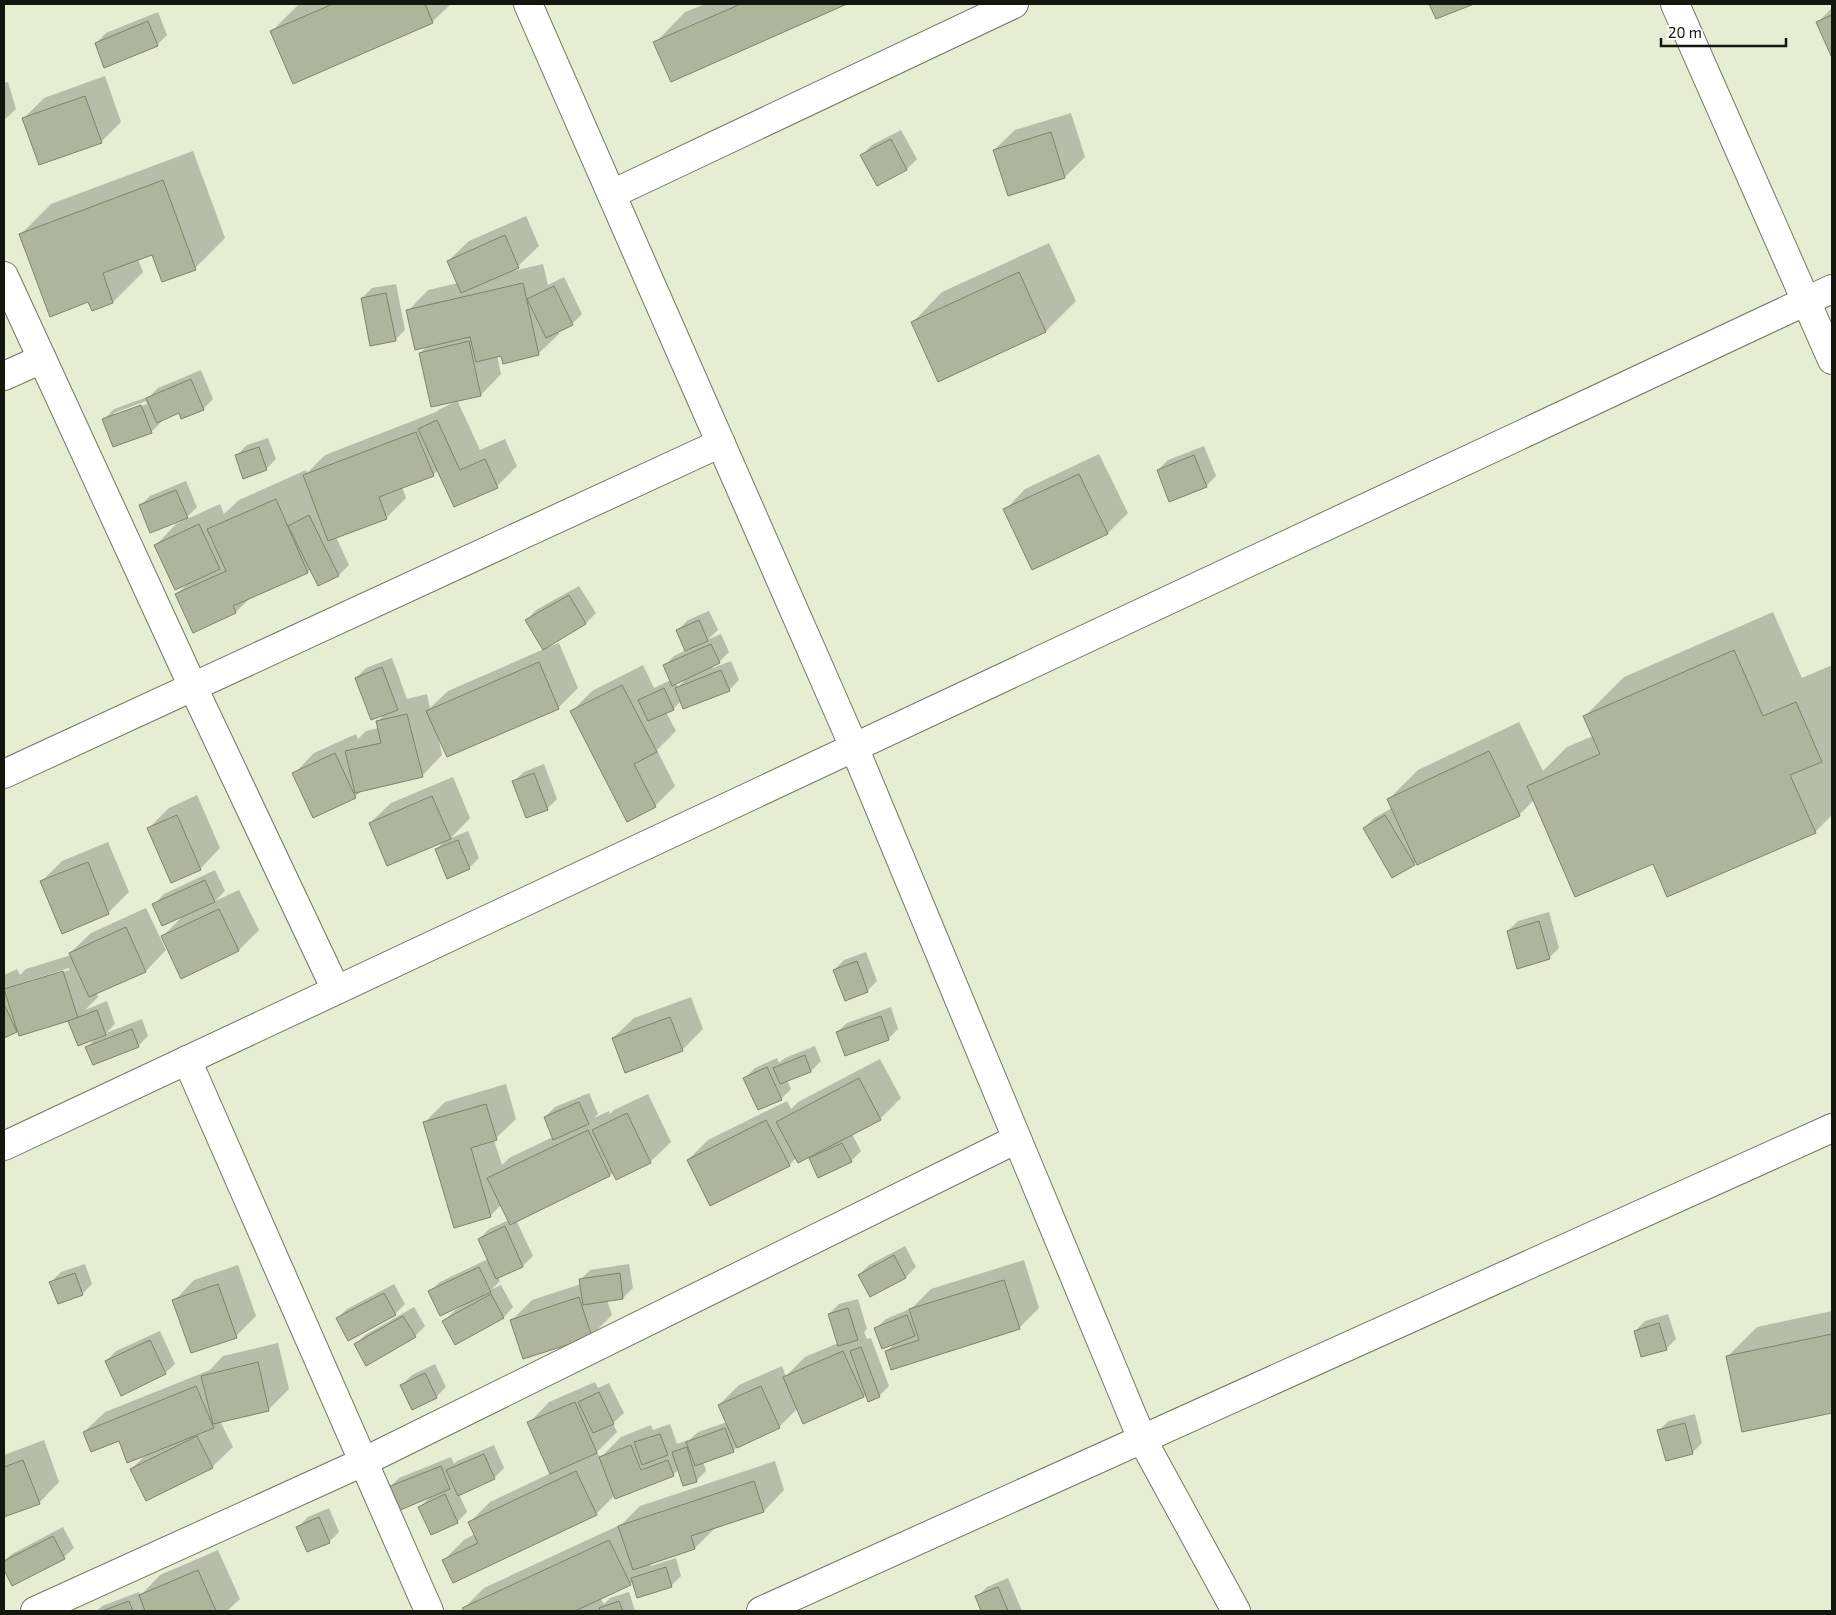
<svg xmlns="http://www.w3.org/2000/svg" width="1836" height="1615" viewBox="0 0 1836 1615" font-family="'Exo 2',sans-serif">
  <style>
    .shadow { fill: #0003; fill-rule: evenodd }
    .building { fill: #adb69c; stroke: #7c846b }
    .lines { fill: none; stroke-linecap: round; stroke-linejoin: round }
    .minor-casing { stroke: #707860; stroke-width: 30 }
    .minor { stroke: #fff; stroke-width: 28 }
  </style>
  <rect width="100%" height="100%" fill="#e5edd2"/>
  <!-- shadow -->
  <g class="shadow">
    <path d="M299 4H451L432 22 272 31Z"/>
    <path d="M705 4H844L671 80 655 43 685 12Z"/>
    <path d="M1832 8V55L1818 22Z"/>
    <path d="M158 12 167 35 157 45 96 43 106 33Z"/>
    <path d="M105 76 121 122 101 142 24 118 44 98Z"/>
    <path d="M8 82 16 109 4 120V83Z"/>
    <path d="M1071 113 1085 157 1065 177 1008 194 994 150 1015 130Z"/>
    <path d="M901 130 917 159 907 169 877 184 862 155 872 145Z"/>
    <path d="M193 151 225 238 195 268 153 253 138 259 143 272 113 302 92 309 89 301 21 234 51 204Z"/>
    <path d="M526 216 539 246 513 271 543 264 548 285 564 277 582 314 572 324 558 331 559 334 538 354 497 355 501 374 481 395 457 400 480 450 505 439 517 466 497 486 438 470 433 475 402 487 406 498 386 518 336 537 349 565 339 575 319 585 311 569 308 572 251 597 236 612 193 631 177 594 189 582 156 545 176 524 220 504 224 514 239 500 306 470 307 473 325 455 436 412 440 409 455 402 420 353 427 346 408 311 428 290 458 283 448 261 469 241Z"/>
    <path d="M1049 243 1076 301 1046 331 939 380 912 323 942 292Z"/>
    <path d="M396 284 405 330 395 340 362 298 372 288Z"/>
    <path d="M201 370 213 399 203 409 180 412 160 420 161 422 151 432 104 419 114 409 150 396 158 388ZM146 401 147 404 114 416V413Z"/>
    <path d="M268 438 276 459 266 469 237 455 247 445Z"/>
    <path d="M1204 446 1216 476 1206 486 1158 470 1168 460Z"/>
    <path d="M1099 454 1128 513 1108 533 1033 568 1005 510 1025 489Z"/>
    <path d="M186 481 197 507 187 517 140 506 150 496Z"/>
    <path d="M579 586 596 613 586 623 548 646 549 647 559 643 578 688 558 708 438 736 442 755 422 776 361 791 355 797 294 774 314 753 356 734 358 739 366 731 379 728 377 722 386 713 356 678 366 668 392 658 407 699 427 694 430 708 448 691 544 649 527 620 536 610Z"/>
    <path d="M709 611 718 630 707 640 721 634 729 652 719 662 712 666 713 668 731 661 739 680 729 690 681 701 673 709 666 712 676 731 657 750 675 786 655 806 572 711 592 691 643 665 654 688 671 680 664 666 674 656 686 650 678 630 688 620ZM687 678 678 687 676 683Z"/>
    <path d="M1773 612 1802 678 1832 665V815L1815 832 1653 862 1534 800 1519 815 1417 861 1414 864 1364 828 1374 818 1392 808 1388 800 1418 770 1519 722 1543 771 1567 747 1593 736 1585 716 1624 677Z"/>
    <path d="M544 764 557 799 547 809 514 781 524 772Z"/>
    <path d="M453 777 470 818 451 838 468 831 479 858 469 868 437 849 445 840 370 823 391 803Z"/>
    <path d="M197 795 220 848 200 869 149 828 169 808Z"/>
    <path d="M108 842 129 892 109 912 62 932 41 882 62 861Z"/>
    <path d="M215 870 225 891 215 901 239 890 259 930 239 950 182 977 163 936 184 915 154 904 164 894Z"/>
    <path d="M146 908 166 950 146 971 97 993 98 997 85 1010 107 1001 115 1024 106 1033 142 1019 148 1036 138 1046 87 1047 96 1038 73 1018 18 1030 4 1037V975L17 969 20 975 26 969 71 955 70 953 91 933ZM69 968 70 970 28 983V981Z"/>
    <path d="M1549 912 1559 948 1549 958 1508 931 1518 921Z"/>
    <path d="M866 952 877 981 867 991 834 970 844 960Z"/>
    <path d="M691 997 703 1029 682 1050 625 1071 613 1038 634 1018Z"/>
    <path d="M891 1007 898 1029 888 1039 837 1032 847 1023Z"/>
    <path d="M815 1046 821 1061 811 1071 787 1080 791 1089 781 1099 745 1078 755 1068 777 1058 779 1063 785 1058Z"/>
    <path d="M880 1059 901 1098 880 1119 852 1134 861 1151 851 1161 810 1158 816 1153 796 1158 789 1165 688 1160 708 1140 787 1101 791 1109 798 1102Z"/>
    <path d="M506 1084 516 1119 494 1140 502 1165 509 1158 553 1137 545 1117 555 1107 589 1093 598 1114 594 1118 609 1111 610 1114 614 1110 648 1094 671 1142 650 1162 616 1178 614 1172 610 1175 516 1220 533 1256 523 1266 498 1277 500 1281 492 1289 501 1285 513 1307 504 1317 456 1343 444 1321 454 1311 466 1304 465 1303 430 1291 440 1282 488 1259 479 1239 489 1229 509 1220 501 1205 490 1216 424 1123 445 1102Z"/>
    <path d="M905 1246 916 1267 906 1277 870 1296 859 1275 869 1265Z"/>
    <path d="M1024 1260 1039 1308 1019 1328 886 1352 896 1342 876 1328 886 1319 912 1308 931 1289Z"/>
    <path d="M85 1264 92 1284 82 1294 51 1282 61 1272Z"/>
    <path d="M629 1264 633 1288 623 1298 607 1300 612 1315 591 1336 512 1320 532 1300 581 1284 580 1280 590 1270Z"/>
    <path d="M238 1265 256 1316 236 1336 174 1301 194 1280Z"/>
    <path d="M394 1284 405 1304 395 1314 348 1340 337 1319 347 1309Z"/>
    <path d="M858 1299 867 1329 864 1332 867 1339 871 1338 889 1386 879 1396 867 1393 864 1396 798 1408 779 1427 738 1446 733 1451 703 1461 706 1471 696 1481 679 1469 673 1475 615 1495 596 1514 444 1560 464 1540 475 1534 470 1522 490 1502 551 1473 529 1423 549 1402 595 1382 598 1388 609 1383 624 1413 613 1423 617 1432 597 1452 600 1458 621 1437 651 1425 653 1430 670 1424 677 1444 688 1440V1441L698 1432 727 1422 719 1405 739 1385 782 1366 786 1376 805 1357 838 1343 829 1314 839 1304Z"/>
    <path d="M414 1307 425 1326 415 1336 355 1345 365 1335Z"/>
    <path d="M1832 1311V1411L1743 1430 1727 1357 1757 1327Z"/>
    <path d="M1668 1314 1676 1339 1666 1349 1635 1331 1645 1321Z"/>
    <path d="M160 1331 175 1364 165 1373 106 1361 116 1351Z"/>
    <path d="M278 1343 289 1389 269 1409 220 1421 233 1447 212 1467 131 1469 147 1454 120 1440 84 1432 105 1412 210 1370 223 1356Z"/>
    <path d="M435 1364 446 1387 436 1397 402 1385 412 1375Z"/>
    <path d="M1695 1414 1702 1443 1692 1453 1659 1430 1669 1421Z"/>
    <path d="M44 1440 59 1482 39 1503 4 1516V1455Z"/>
    <path d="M494 1445 504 1468 494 1478 459 1494 467 1512 457 1522 420 1507 431 1496 389 1488 399 1478 451 1457 454 1464 457 1461Z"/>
    <path d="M775 1461 784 1490 764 1511 716 1527 695 1548 650 1563 651 1566 676 1558 681 1576 671 1586 634 1581 630 1584 600 1598 604 1604 610 1598 629 1592 635 1611H574L575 1610 572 1611H525L524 1608 517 1611H465L464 1608 484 1588 622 1524 640 1506Z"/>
    <path d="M329 1508 339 1532 329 1542 298 1527 308 1517Z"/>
    <path d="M63 1527 74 1548 64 1557 13 1584 4 1567V1561L12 1554Z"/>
    <path d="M218 1550 240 1599 227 1611H97L102 1606 139 1592 141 1595 160 1575Z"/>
    <path d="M1008 1578 1022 1611H983L977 1597 987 1587Z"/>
  </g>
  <!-- building -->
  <g class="building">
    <path d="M333 4H425L433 23 293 84 270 31Z"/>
    <path d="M741 4H847L671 82 653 42Z"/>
    <path d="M1429 4H1474L1436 19Z"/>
    <path d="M1832 15V58L1816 22Z"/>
    <path d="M148 21 158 46 104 68 95 43Z"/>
    <path d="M85 96 102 143 39 165 22 118Z"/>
    <path d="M1051 132 1065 178 1008 196 993 150Z"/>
    <path d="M891 139 907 170 877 186 860 155Z"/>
    <path d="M163 180 196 270 162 282 152 255 103 273 113 303 92 311 88 302 50 317 19 234Z"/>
    <path d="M505 235 519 268 461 293 447 261Z"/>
    <path d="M1019 272 1046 332 938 382 911 322Z"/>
    <path d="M523 283 539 355 503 364 501 356 476 362 470 337 415 350 406 310Z"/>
    <path d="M554 286 573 325 546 338 527 299Z"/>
    <path d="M386 293 396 341 370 346 361 298Z"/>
    <path d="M469 341 481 396 431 407 419 353Z"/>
    <path d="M191 379 204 410 181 419 179 413 157 423 146 398Z"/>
    <path d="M141 405 152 433 113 447 102 419Z"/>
    <path d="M437 420 460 470 485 459 498 488 454 507 418 429Z"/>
    <path d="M416 432 434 476 379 497 387 519 328 541 303 475Z"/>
    <path d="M259 447 267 470 243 479 235 455Z"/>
    <path d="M1194 455 1207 487 1169 502 1157 470Z"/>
    <path d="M1079 474 1108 534 1032 570 1003 509Z"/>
    <path d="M176 490 188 518 150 533 139 505Z"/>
    <path d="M276 499 308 573 233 606 236 613 193 633 175 594 226 571 207 529Z"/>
    <path d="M309 515 339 576 318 586 288 526Z"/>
    <path d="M199 524 220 569 175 590 154 545Z"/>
    <path d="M569 595 586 624 543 650 525 620Z"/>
    <path d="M699 620 708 641 685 651 676 630Z"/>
    <path d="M711 644 720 663 672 686 663 665Z"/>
    <path d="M1734 650 1763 716 1796 702 1822 762 1790 775 1816 833 1667 897 1653 864 1575 897 1527 786 1600 754 1583 716Z"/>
    <path d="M539 662 559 709 447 757 426 711Z"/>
    <path d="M382 667 398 710 371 720 355 678Z"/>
    <path d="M721 670 730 691 683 709 675 688Z"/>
    <path d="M622 685 657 752 634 764 656 807 627 822 570 711Z"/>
    <path d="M664 688 674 710 648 721 638 700Z"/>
    <path d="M407 714 423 777 355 793 345 751 381 743 376 721Z"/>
    <path d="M1489 751 1520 816 1417 865 1387 799Z"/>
    <path d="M335 753 356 798 313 818 292 773Z"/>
    <path d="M534 773 548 810 526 818 512 781Z"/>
    <path d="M432 796 451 839 387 866 369 823Z"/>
    <path d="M177 815 201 870 171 883 147 828Z"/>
    <path d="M1385 815 1415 865 1392 878 1363 828Z"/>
    <path d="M458 840 470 869 447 879 435 849Z"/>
    <path d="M88 862 109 914 62 934 40 881Z"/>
    <path d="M205 880 215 902 162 926 152 904Z"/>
    <path d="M219 909 239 951 181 979 161 936Z"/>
    <path d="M1539 921 1550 959 1517 969 1507 931Z"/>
    <path d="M126 927 146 972 89 997 69 953Z"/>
    <path d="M857 961 868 992 845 1001 833 970Z"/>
    <path d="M63 971 78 1018 19 1036 4 989Z"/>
    <path d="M4 1004 17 1032 4 1038Z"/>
    <path d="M97 1010 106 1035 78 1046 68 1021Z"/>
    <path d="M881 1016 889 1040 845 1056 836 1032Z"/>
    <path d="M670 1017 683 1051 625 1073 612 1038Z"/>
    <path d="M132 1029 139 1047 93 1065 85 1047Z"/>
    <path d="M805 1055 811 1072 780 1084 773 1068Z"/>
    <path d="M767 1067 782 1100 758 1110 743 1078Z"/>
    <path d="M859 1078 881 1120 798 1163 776 1122Z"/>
    <path d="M579 1102 589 1124 553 1140 544 1117Z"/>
    <path d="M486 1104 497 1140 471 1148 491 1217 454 1228 423 1122Z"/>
    <path d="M627 1113 651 1163 616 1180 592 1130Z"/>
    <path d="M766 1120 790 1166 710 1206 687 1160Z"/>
    <path d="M588 1130 610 1176 510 1225 487 1178Z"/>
    <path d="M842 1143 852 1162 818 1178 809 1158Z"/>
    <path d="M505 1226 523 1267 496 1279 478 1239Z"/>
    <path d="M894 1255 906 1278 870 1297 858 1275Z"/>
    <path d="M479 1267 491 1292 440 1316 428 1291Z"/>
    <path d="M75 1273 83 1295 58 1304 49 1282Z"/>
    <path d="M620 1273 623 1299 583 1305 579 1279Z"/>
    <path d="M1004 1280 1020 1329 891 1370 885 1351 919 1340 909 1309Z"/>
    <path d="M218 1284 237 1338 191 1353 172 1300Z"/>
    <path d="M384 1293 396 1315 348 1341 336 1318Z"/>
    <path d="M491 1294 504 1318 455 1345 442 1321Z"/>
    <path d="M579 1297 592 1337 523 1359 510 1320Z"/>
    <path d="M848 1308 858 1340 838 1346 828 1314Z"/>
    <path d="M907 1315 915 1336 882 1349 874 1328Z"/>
    <path d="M403 1316 416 1337 366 1366 354 1344Z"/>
    <path d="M1659 1323 1667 1350 1641 1357 1634 1331Z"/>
    <path d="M1832 1334V1413L1742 1432 1726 1356Z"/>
    <path d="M150 1340 166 1374 121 1396 105 1361Z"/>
    <path d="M861 1347 880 1397 868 1402 850 1351Z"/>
    <path d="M843 1351 864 1397 803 1424 783 1377Z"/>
    <path d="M258 1362 269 1411 213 1424 201 1376Z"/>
    <path d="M425 1373 437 1398 412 1410 400 1385Z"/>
    <path d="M196 1386 214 1428 127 1463 119 1441 91 1452 83 1432Z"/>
    <path d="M761 1386 780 1428 737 1448 718 1405Z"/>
    <path d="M599 1392 614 1424 593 1433 578 1402Z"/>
    <path d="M575 1402 597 1453 550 1474 527 1422Z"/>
    <path d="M1685 1423 1693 1454 1666 1461 1657 1430Z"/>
    <path d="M725 1428 734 1452 695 1466 686 1442Z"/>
    <path d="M660 1434 668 1455 642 1465 634 1442Z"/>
    <path d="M197 1436 213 1468 146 1501 130 1469Z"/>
    <path d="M631 1445 641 1470 668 1460 674 1476 615 1499 599 1457Z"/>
    <path d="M687 1447 697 1482 683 1486 672 1452Z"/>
    <path d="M484 1454 495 1479 458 1496 446 1470Z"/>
    <path d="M23 1460 40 1504 4 1517V1467Z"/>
    <path d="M441 1466 450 1489 398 1511 388 1487Z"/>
    <path d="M576 1471 597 1515 453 1583 442 1560 478 1543 468 1522Z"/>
    <path d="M754 1481 764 1512 691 1536 695 1549 633 1570 618 1526Z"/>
    <path d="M445 1494 458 1523 431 1535 418 1507Z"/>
    <path d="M319 1517 330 1543 307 1552 296 1527Z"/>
    <path d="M53 1536 65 1559 12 1586 4 1570V1561Z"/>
    <path d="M609 1540 631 1585 575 1611H524L523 1610 520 1611H464L462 1608Z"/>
    <path d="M666 1567 672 1587 637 1598 631 1578Z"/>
    <path d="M198 1570 216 1611H145L139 1595Z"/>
    <path d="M998 1587 1008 1611H981L975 1596Z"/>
    <path d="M129 1601 133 1611H102Z"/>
    <path d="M619 1601 623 1611H600L599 1608Z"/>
  </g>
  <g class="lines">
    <!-- minor casing -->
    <g class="minor-casing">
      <g id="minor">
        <path d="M528 4 854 747 1142 1439 1236 1611"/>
        <path d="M1675 4 1832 360"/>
        <path d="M612 194 1014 4"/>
        <path d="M4 276 193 687 336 990"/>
        <path d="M4 376 42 359"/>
        <path d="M4 774 721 443"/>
        <path d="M187 1060 429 1611"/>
        <path d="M4 1146 1832 289"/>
        <path d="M35 1611 363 1462 1017 1139"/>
        <path d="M761 1611 1832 1128"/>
      </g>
    </g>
    <!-- minor -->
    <use href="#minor" class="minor"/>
  </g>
  <!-- border -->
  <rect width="1836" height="1615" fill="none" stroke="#13160d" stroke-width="10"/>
  <!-- scale -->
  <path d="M1661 38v8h125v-8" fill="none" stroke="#13160d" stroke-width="2.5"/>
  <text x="1668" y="38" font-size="15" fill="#13160d" stroke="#ffffff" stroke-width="4" paint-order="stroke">20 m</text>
</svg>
